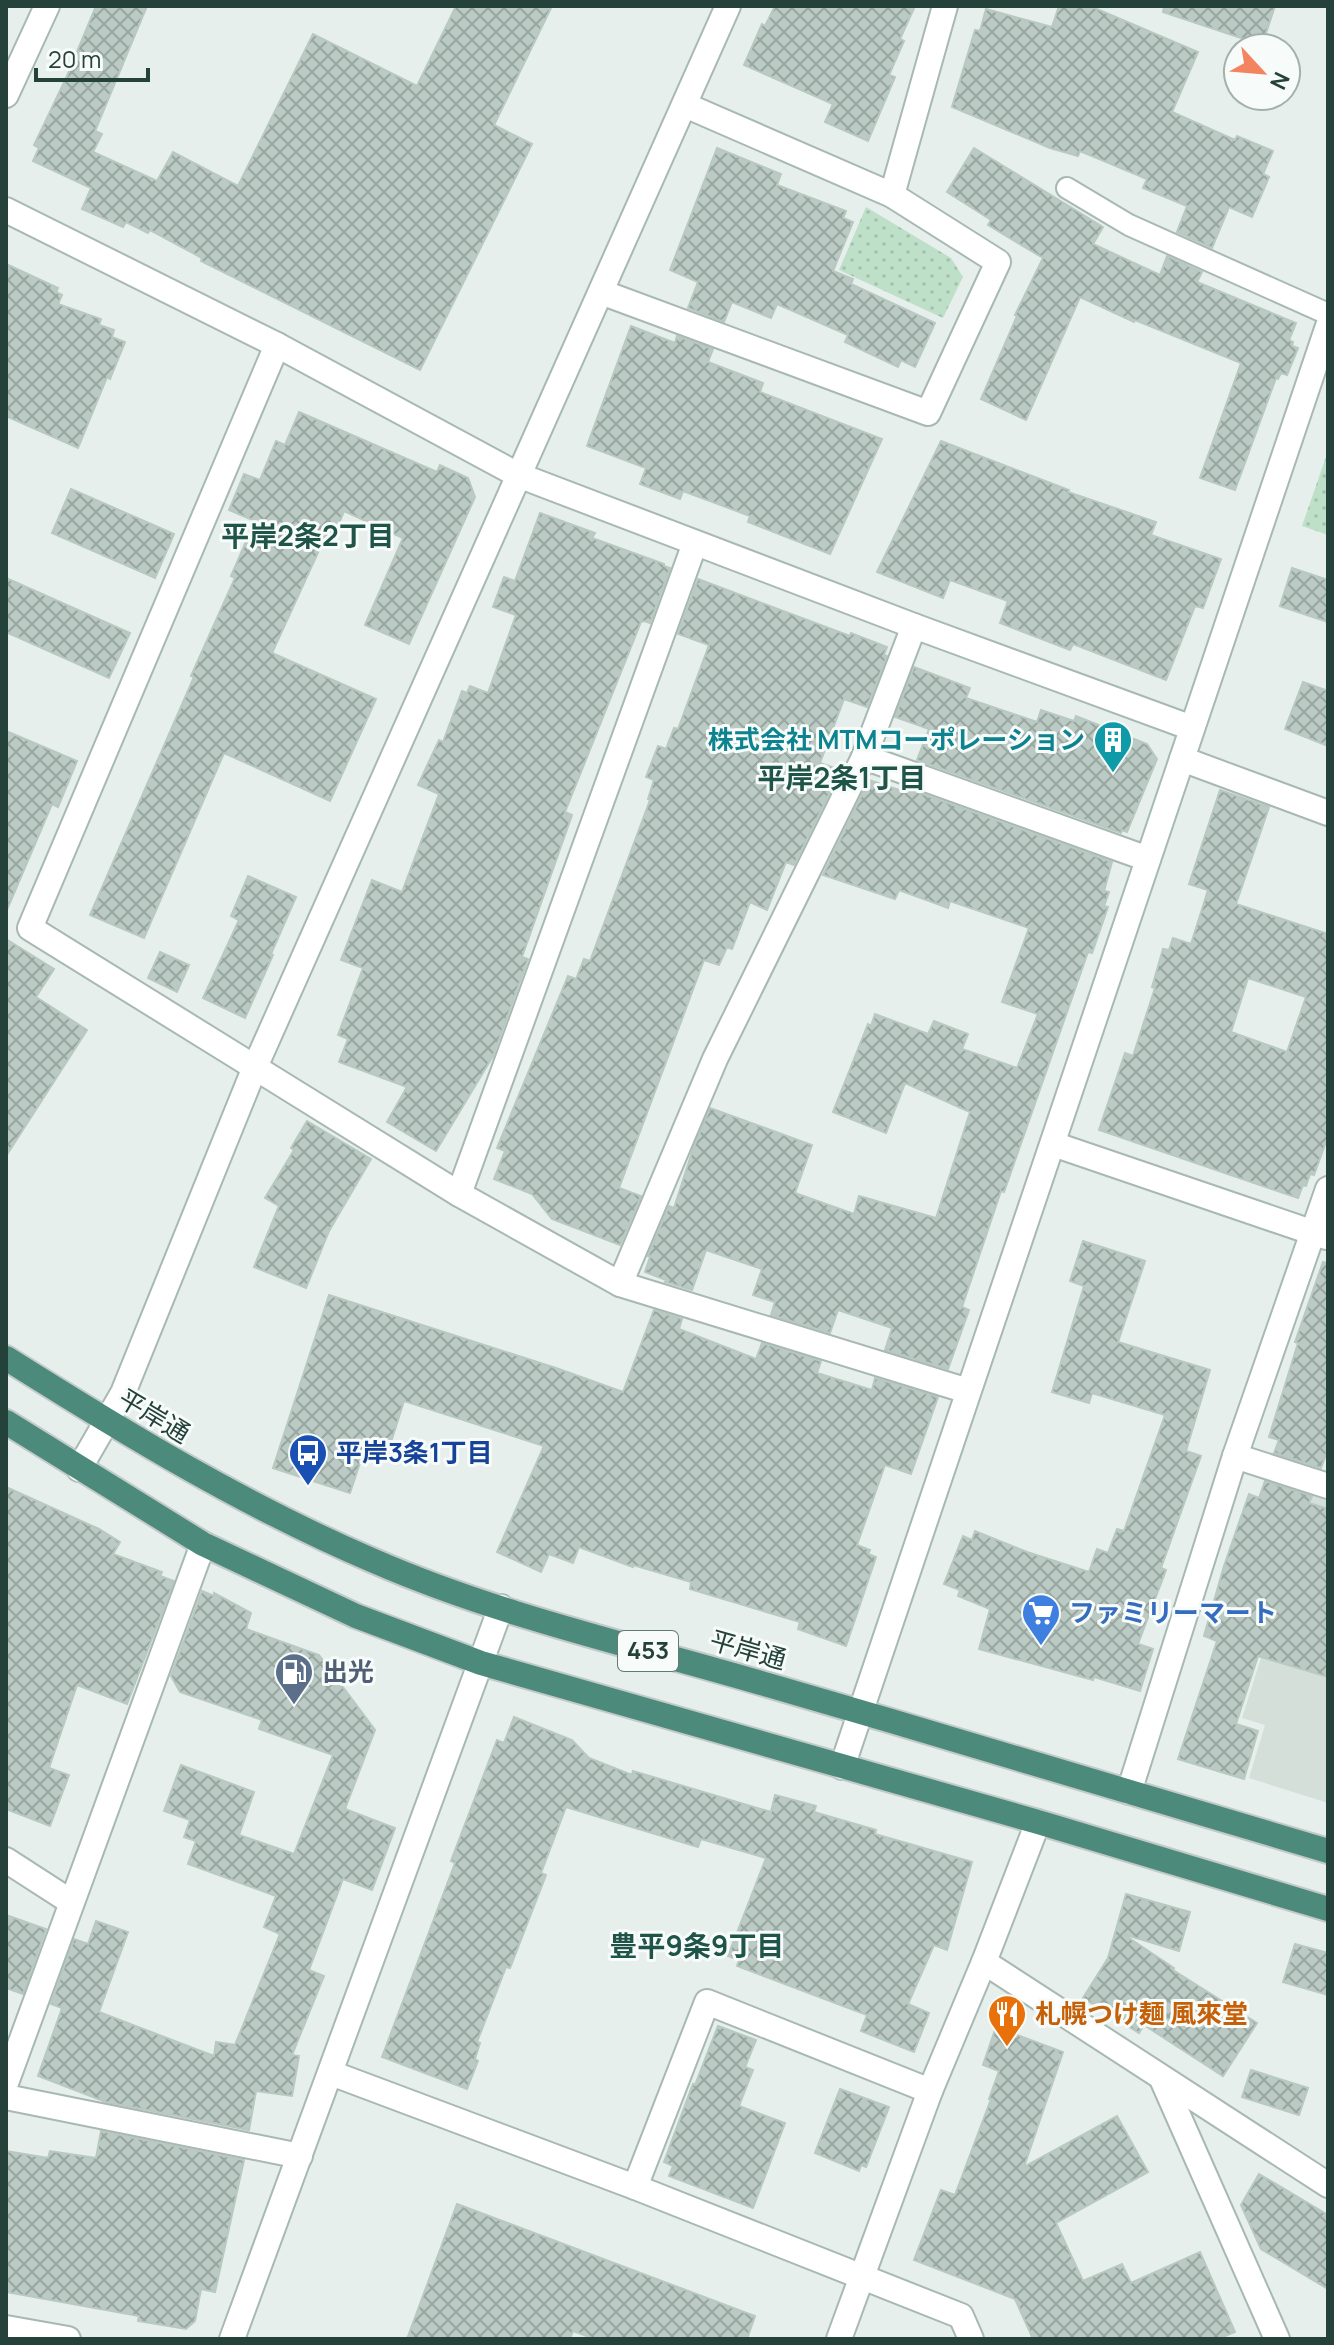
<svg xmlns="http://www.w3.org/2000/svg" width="1334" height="2345" viewBox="0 0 1334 2345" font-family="Manrope,'Noto Sans JP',sans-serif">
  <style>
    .built { fill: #d4dfda }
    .park { fill: url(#park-dots) }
    .building { fill: url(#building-cross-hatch); stroke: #b8c9c2; stroke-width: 2; fill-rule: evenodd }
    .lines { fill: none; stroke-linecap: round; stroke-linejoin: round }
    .service-casing { stroke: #a8b8b2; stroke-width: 24 }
    .minor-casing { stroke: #a8b8b2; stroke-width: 28 }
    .tertiary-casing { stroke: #a8b8b2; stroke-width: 28 }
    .trunk-casing { stroke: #c2cac8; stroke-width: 28 }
    .service { stroke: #fff; stroke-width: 20 }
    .minor { stroke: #fff; stroke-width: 24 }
    .tertiary { stroke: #fff; stroke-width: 24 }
    .trunk { stroke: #4c8a7c; stroke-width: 24 }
    .labels { text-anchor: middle; stroke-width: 6; stroke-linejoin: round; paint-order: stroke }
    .shield { fill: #f7fbf9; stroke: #637a73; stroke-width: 2 }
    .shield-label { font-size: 24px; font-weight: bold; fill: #24423a }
    .culture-label { font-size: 26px; font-weight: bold; fill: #0d838f; stroke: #f7fbf9; text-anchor: end }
    .street-label { font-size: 26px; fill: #24423a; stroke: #f7fbf9 }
    .transit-label { font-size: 26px; font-weight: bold; fill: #164399; stroke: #f7fbf9; text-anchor: start }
    .shop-label { font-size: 26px; font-weight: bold; fill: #366cbe; stroke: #f7fbf9; text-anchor: start }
    .service-label { font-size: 26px; font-weight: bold; fill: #4e5e75; stroke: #f7fbf9; text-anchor: start }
    .food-label { font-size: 26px; font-weight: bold; fill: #c56008; stroke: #f7fbf9; text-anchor: start }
    .neighbourhood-label { font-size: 28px; font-weight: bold; fill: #1f5548; stroke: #f7fbf9 }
  </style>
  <defs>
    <pattern id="park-dots" width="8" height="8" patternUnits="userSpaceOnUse" patternTransform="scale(2)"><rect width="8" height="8" fill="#bfe0c8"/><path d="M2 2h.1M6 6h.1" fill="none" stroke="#a4c1ad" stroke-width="1.8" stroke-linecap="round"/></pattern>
    <pattern id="building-cross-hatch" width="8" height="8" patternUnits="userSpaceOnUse" patternTransform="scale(2)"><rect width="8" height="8" fill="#bbcac4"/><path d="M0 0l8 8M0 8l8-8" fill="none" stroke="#98a6a0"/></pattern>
  </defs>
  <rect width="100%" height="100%" fill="#e6efeb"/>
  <!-- built -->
  <path class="built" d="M1313 1493 1328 1498V1803L1249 1778 1265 1725 1242 1718Z"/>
  <!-- park -->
  <g class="park">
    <path d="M866 207 951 258 963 277 943 318 839 270Z"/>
    <path d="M1328 451V535L1302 526Z"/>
  </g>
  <!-- building -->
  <g class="building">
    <path d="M96 6H147L95 131 102 134 93 152 157 181 173 152 238 186 313 34 417 86 456 6H552L494 125 532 144 420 370 201 261 202 258 150 230 148 233 126 222 123 227 82 209 91 188 33 161 39 148 34 145 67 76Z"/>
    <path d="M775 6H915L900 39 904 41 889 75 895 77 868 141 825 122 833 104 744 65 762 24 765 26Z"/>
    <path d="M1059 6H1090L1198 52 1172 112 1235 140 1237 136 1273 151 1263 174 1269 177 1252 217 1229 207 1212 248 1177 232 1187 206 1143 188 1147 179 1080 151 1078 156 1050 148 952 107 975 30 980 31 986 9 1052 27Z"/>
    <path d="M1164 6H1275L1262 45 1163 12Z"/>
    <path d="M717 148 781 174 777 185 846 211 843 218 853 222 833 271 853 279 851 284 935 323 915 367 901 360 898 367 845 342 848 335 777 304 771 318 732 302 724 322 688 308 698 282 670 270Z"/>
    <path d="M974 148 1103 227 1093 244 1160 275 1167 256 1202 272 1197 282 1296 323 1289 340 1293 342 1292 346 1298 348 1287 375 1281 373 1278 379 1276 378 1235 490 1200 478 1241 363 1135 320 1134 322 1080 297 1026 420 981 399 1017 316 1015 315 1043 258 988 225 991 220 947 192Z"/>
    <path d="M6 264 58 288 56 292 62 295 58 304 101 319 99 325 114 330 112 337 125 342 110 379 107 377 78 448 6 416Z"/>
    <path d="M631 326 675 343 677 336 713 349 708 362 763 383 760 392 882 439 830 554 748 522 750 516 683 491 680 499 640 484 646 468 587 446Z"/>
    <path d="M299 412 437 472 440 465 468 478 475 497 409 644 365 625 403 538 344 511 333 538 326 535 272 653 376 699 330 801 224 753 144 938 90 915 194 677 191 676 235 578 231 576 255 521 229 510 244 474 260 480 276 441 285 445Z"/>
    <path d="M941 441 1069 490 1068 492 1156 522 1151 535 1221 559 1203 608 1195 606 1166 680 1073 644 1070 650 1000 623 1008 601 950 580 943 598 877 572Z"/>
    <path d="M71 489 174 534 155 578 52 533Z"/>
    <path d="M540 513 595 533 592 538 664 564V566L670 568 650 623 644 621 641 622 565 812 572 815 522 957 528 959 493 1056 436 1151 387 1122 407 1087 339 1062 348 1039 338 1035 363 968 341 960 372 880 402 892 439 794 418 785 439 740 443 742 462 691 467 693 470 686 488 693 516 615 493 607 504 577 515 581Z"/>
    <path d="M1292 568 1328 580V622L1280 606Z"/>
    <path d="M6 578 130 633 109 678 6 632Z"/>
    <path d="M698 579 850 636 851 633 887 647 884 655 887 656 867 707 844 699 820 763 841 770 794 865 786 862 767 910 750 902 732 949 727 947 719 965 704 960 619 1188 641 1196 620 1245 552 1219 532 1194 494 1179 505 1151 497 1148 568 976 576 979 584 959 590 961 650 800 648 799 654 780 646 777 658 746 666 749 674 728 678 729 709 645 678 634Z"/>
    <path d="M914 667 970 688 966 698 1037 722 1041 710 1074 721 1076 716 1147 744 1157 759 1127 832 1122 830 1121 833 917 760 929 729 895 717Z"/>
    <path d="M1303 682 1328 691V746L1285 729Z"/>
    <path d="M6 731 77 761 58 807 52 804 6 912Z"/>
    <path d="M869 780 905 792 906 788 1112 862 1104 891 1109 892 1104 906 1108 907 1092 953 1088 952 1004 1192 1001 1191 962 1307 969 1310 948 1369 885 1350 892 1328 838 1310 830 1333 771 1315 775 1302 753 1295 762 1269 706 1250 692 1290 665 1282 666 1280 645 1272 650 1257 648 1256 669 1206 674 1208 693 1149 710 1108 812 1145 795 1193 854 1214 859 1196 936 1218 970 1112 905 1083 886 1133 833 1112 868 1024 871 1026 875 1014 928 1034 934 1021 968 1034 962 1049 1017 1068 1038 1014 1002 1002 1029 928 950 901 948 908 899 890 895 899 823 875Z"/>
    <path d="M1220 790 1269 807 1236 904 1328 934V1136L1314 1175 1310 1174 1306 1186 1303 1185 1298 1198 1099 1130 1125 1053 1133 1056 1155 988 1152 987 1163 949 1169 950 1173 938 1191 944 1208 890 1189 884ZM1248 978 1306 997 1287 1052 1231 1032Z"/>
    <path d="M248 876 296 897 271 954 273 955 245 1018 203 998 239 920 231 916Z"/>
    <path d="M6 939 54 969 36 997 87 1030 6 1156Z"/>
    <path d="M160 952 189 965 177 992 148 978Z"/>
    <path d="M307 1121 371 1159 329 1231 306 1288 254 1267 279 1206 265 1198 294 1150 291 1148Z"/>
    <path d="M1083 1241 1145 1261 1118 1342 1210 1370 1186 1451 1201 1456 1161 1568 1166 1570 1138 1644 1153 1649 1140 1691 1094 1677 1093 1680 979 1649 990 1609 958 1596 960 1590 944 1584 963 1536 972 1540 975 1531 1027 1552 1089 1572 1097 1549 1108 1553 1117 1529 1124 1531 1165 1415 1092 1393 1089 1403 1052 1392 1084 1286 1070 1281Z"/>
    <path d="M1323 1262 1328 1263V1449L1321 1468 1274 1453 1279 1440 1269 1437 1298 1343 1295 1342Z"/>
    <path d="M329 1295 556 1368 623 1392 654 1310 682 1319 679 1329 756 1359 762 1343 821 1361 817 1373 872 1390 875 1378 938 1397 911 1474 885 1465 857 1545 870 1550 868 1554 876 1557 846 1646 798 1629 800 1622 690 1589 691 1582 633 1565V1567L579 1547 573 1563 549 1554 541 1572 497 1552 544 1446 404 1401 385 1461 363 1454 350 1493 273 1468Z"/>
    <path d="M1265 1481 1312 1496 1309 1503 1328 1509V1677L1258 1656 1236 1724 1258 1731 1244 1779 1178 1759 1217 1641 1204 1636 1224 1566 1249 1494 1259 1498Z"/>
    <path d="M6 1487 99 1529 120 1542 113 1554 162 1572 160 1576 174 1581 127 1704 77 1685 49 1768 69 1775 50 1826 6 1809Z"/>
    <path d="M202 1591 214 1596V1593L251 1613 246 1629 319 1655 375 1730 345 1809 395 1828 372 1890 343 1879 309 1970 324 1976 292 2055 299 2056 292 2096 256 2091 249 2130 106 2102 38 2076 62 2008 51 2004 74 1939 88 1944 96 1921 128 1932 99 2012 214 2056 216 2042 235 2045 280 1934 264 1927 276 1896 188 1864 196 1841 184 1837 190 1820 164 1811 181 1765 254 1792 239 1835 294 1854 333 1755 259 1729 262 1720 180 1692 171 1676Z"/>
    <path d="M514 1717 572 1740 589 1758 632 1775 633 1771 771 1812 775 1795 816 1806 814 1812 876 1830 875 1834 972 1862 947 1950 934 1945 908 2004 929 2013 914 2052 861 2031 867 2015 737 1966 739 1960 728 1956 766 1858 701 1839 698 1847 566 1807 541 1873 546 1875 510 1968 506 1967 477 2042 480 2043 475 2059 478 2061 467 2089 382 2057 455 1863 451 1861 497 1740 504 1743Z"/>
    <path d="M1126 1894 1190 1912 1179 1951 1123 1934 1174 1968 1173 1970 1257 2023 1223 2076 1144 2025 1139 2033 1083 1998 1108 1958Z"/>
    <path d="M6 1915 46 1929 23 1994 6 1988Z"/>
    <path d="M1295 1944 1328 1953V1995L1283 1982Z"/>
    <path d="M718 2026 756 2040 745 2067 753 2070 739 2106 785 2123 753 2208 669 2176 673 2166 664 2162 693 2084 695 2085Z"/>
    <path d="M996 2027 1063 2052 1024 2167 1117 2116 1148 2172 1056 2223 1083 2281 1122 2264 1131 2283 1200 2252 1235 2332 1218 2339H1033L1015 2299 914 2260 941 2190 955 2195 991 2099H989L999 2071 983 2065Z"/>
    <path d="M1251 2070 1308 2088 1299 2115 1242 2097Z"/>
    <path d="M840 2089 889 2107 866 2167 861 2165 859 2171 815 2153Z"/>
    <path d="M101 2131 244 2160 215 2292 201 2289 195 2321 186 2329 138 2321 139 2316 6 2292V2151L48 2158 50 2151 96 2158Z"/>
    <path d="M1259 2174 1328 2215V2289L1261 2249 1241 2205Z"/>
    <path d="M457 2204 755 2316 747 2339H595L573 2331 570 2339H407Z"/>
  </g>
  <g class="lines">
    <!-- service casing -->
    <g class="service-casing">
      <path id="service" d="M1067 188 1129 225 1328 314"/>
    </g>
    <!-- minor casing -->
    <g class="minor-casing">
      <g id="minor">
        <path d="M6 95 47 6"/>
        <path d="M892 195 945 6"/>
        <path d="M6 210 277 345 518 475 914 626 1192 728"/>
        <path d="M601 292 928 413 998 262 892 195 685 105"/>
        <path d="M277 345 30 928 459 1194 620 1284 968 1391"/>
        <path d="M864 757 1148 859"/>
        <path d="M1182 759 1328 813"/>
        <path d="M1053 1144 1326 1237"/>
        <path d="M459 1194 695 543"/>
        <path d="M620 1284 715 1059 864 757 914 626"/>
        <path d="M1235 1456 1328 1486"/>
        <path d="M79 1469 123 1393 255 1067 728 6"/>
        <path d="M842 1767 1328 326"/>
        <path d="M1129 1792 1235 1456 1328 1189"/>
        <path d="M1038 1822 984 1962 1328 2185"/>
        <path d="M6 1860 71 1902"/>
        <path d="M331 2073 635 2187 961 2316 971 2339"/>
        <path d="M1162 2079 1277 2339"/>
        <path d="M6 2083 203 1544"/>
        <path d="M6 2097 300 2156"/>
        <path d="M635 2187 707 2002 930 2091"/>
        <path d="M839 2339 930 2091 984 1962"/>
      </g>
    </g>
    <!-- tertiary casing -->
    <g class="tertiary-casing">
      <g id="tertiary">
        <path d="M6 2328 68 2339"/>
        <path d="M232 2339 501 1607"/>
      </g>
    </g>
    <!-- trunk casing -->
    <g class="trunk-casing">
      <g id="trunk">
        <path d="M6 1358C125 1433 245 1506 374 1561 500 1616 636 1646 768 1685 955 1739 1141 1796 1328 1851"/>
        <path d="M6 1422 203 1544 356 1616 481 1663 1038 1822 1328 1909"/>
      </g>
    </g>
    <!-- service -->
    <use href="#service" class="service"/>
    <!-- minor -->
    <use href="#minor" class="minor"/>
    <!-- tertiary -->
    <use href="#tertiary" class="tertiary"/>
    <!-- trunk -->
    <use href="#trunk" class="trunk"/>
  </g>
  <!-- icons -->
  <defs>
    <g id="building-pin" transform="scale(2)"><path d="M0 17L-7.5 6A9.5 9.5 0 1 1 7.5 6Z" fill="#0f9aa8" stroke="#f7fbf9"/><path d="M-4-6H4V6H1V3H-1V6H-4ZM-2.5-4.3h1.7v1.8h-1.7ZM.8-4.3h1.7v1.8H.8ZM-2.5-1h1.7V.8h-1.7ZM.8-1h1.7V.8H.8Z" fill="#fff"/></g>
    <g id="bus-pin" transform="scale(2)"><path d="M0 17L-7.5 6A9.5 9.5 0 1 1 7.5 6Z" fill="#1a4fb4" stroke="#f7fbf9"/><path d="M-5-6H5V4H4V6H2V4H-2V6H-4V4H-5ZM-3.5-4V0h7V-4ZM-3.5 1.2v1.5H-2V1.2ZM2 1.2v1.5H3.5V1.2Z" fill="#fff"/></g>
    <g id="supermarket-pin" transform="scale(2)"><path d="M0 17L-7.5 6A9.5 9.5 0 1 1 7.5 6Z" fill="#3f7fe0" stroke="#f7fbf9"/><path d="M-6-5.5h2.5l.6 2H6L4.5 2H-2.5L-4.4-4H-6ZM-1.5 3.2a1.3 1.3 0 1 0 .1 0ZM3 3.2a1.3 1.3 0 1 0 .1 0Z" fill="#fff"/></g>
    <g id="fuel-pin" transform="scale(2)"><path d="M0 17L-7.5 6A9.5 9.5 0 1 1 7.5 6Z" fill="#5c6f8a" stroke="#f7fbf9"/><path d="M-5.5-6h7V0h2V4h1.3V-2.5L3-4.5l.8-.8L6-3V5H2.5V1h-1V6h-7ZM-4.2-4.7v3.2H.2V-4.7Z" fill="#fff"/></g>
    <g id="restaurant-pin" transform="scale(2)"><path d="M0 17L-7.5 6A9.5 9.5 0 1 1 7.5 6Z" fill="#e8710a" stroke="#f7fbf9"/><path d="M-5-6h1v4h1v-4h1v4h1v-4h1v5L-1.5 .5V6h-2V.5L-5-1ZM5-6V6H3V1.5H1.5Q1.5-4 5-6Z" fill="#fff"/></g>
  </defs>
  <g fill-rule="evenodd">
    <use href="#building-pin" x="1113" y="740"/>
    <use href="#bus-pin" x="308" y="1453"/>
    <use href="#supermarket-pin" x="1041" y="1613"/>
    <use href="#fuel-pin" x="294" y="1672"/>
    <use href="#restaurant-pin" x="1007" y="2014"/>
  </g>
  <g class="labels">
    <!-- shield labels -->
    <rect class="shield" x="618" y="1631" width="60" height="40" rx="6"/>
    <g class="shield-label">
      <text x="648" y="1659">453</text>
    </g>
    <!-- culture labels -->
    <g class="culture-label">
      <text x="1085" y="749">株式会社 MTMコーポレーション</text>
    </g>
    <!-- street labels -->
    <g class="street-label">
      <text transform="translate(154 1416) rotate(31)" y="9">平岸通</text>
      <text transform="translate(748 1650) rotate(16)" y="9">平岸通</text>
    </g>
    <!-- transit labels -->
    <g class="transit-label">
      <text x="336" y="1462">平岸3条1丁目</text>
    </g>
    <!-- shop labels -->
    <g class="shop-label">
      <text x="1069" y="1622">ファミリーマート</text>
    </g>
    <!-- service labels -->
    <g class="service-label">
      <text x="322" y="1681">出光</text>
    </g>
    <!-- food labels -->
    <g class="food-label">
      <text x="1035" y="2023">札幌つけ麺 風來堂</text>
    </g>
    <!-- neighbourhood labels -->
    <g class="neighbourhood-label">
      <text x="308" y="546">平岸2条2丁目</text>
      <text x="842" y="788">平岸2条1丁目</text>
      <text x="697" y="1956">豊平9条9丁目</text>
    </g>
  </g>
  <!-- border -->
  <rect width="1334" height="2345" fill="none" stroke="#24423a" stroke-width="16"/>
  <!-- north arrow -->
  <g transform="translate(1262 72) rotate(116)"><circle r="38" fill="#f7fbf9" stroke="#a3b1ad" stroke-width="2"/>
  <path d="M0-6L14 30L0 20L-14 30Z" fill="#f4845f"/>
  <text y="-12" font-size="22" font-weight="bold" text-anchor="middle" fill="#24423a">N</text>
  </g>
  <!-- scale -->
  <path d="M36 68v12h112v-12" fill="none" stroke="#24423a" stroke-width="4"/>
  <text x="48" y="68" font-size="24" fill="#24423a" stroke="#f7fbf9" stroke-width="6" paint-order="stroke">20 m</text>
</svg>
